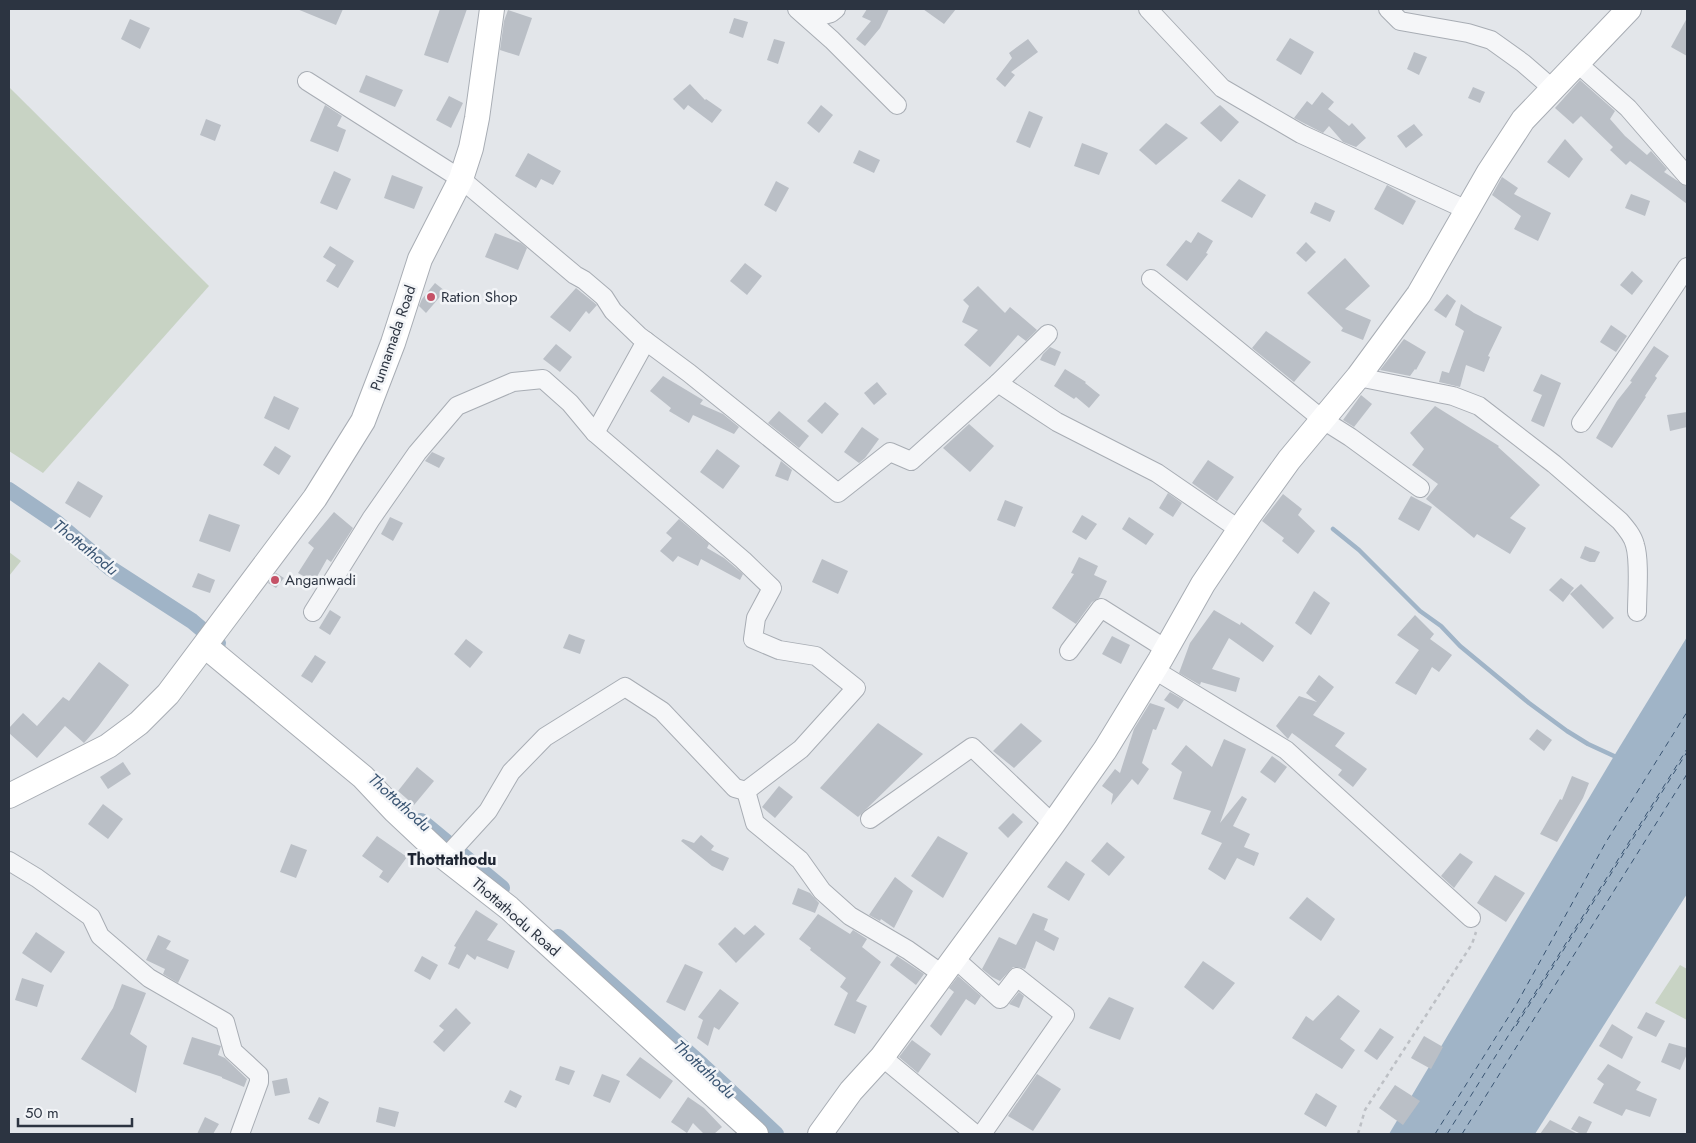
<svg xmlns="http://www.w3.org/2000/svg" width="1696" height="1143" viewBox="0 0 1696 1143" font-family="Jost,sans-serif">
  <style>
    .green { fill: #c8d3c4 }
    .water { fill: #a0b4c7 }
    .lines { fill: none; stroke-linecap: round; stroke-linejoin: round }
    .stream { stroke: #a0b4c7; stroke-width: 4.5 }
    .canal { stroke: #a0b4c7; stroke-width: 16 }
    .ferry { stroke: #395472; stroke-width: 1; stroke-dasharray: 6 5; stroke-linecap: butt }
    .building { fill: #babfc6 }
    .street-casing { stroke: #a8adb4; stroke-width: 20 }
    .secondary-casing { stroke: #a8adb4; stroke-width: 26 }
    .path { stroke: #bdc0c5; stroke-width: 2.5; stroke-dasharray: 4 4; stroke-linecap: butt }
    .street { stroke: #f5f6f8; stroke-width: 18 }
    .secondary { stroke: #fff; stroke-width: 24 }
    .poi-dot { fill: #c55267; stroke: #f2f4f7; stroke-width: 2 }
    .labels { text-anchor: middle; stroke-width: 5; stroke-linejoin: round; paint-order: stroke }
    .poi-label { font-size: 15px; fill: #2c3441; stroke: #f2f4f7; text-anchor: start }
    .street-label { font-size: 15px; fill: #2c3441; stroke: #f2f4f7 }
    .water-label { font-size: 16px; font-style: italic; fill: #395472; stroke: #f2f4f7 }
    .neighbourhood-label { font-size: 16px; font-weight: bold; fill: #1e2532; stroke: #f2f4f7 }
  </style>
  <rect width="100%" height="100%" fill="#e3e6ea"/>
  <!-- green -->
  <g class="green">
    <path d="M9 87 209 286 43 473 9 451Z"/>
    <path d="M9 552 21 561 9 576Z"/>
    <path d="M1680 965 1687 969V1020L1655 1003Z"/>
  </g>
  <!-- water -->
  <path class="water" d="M1687 637V894L1535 1134H1389L1614 756Z"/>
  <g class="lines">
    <!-- stream -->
    <path class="stream" d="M1333 529 1359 550 1420 611 1441 626 1460 646 1529 703 1567 731 1588 744 1614 756"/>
    <!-- canal -->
    <g class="canal">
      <path d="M9 490 56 522 110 568 192 621 218 643"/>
      <path d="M421 821 502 888"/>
      <path d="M558 937 702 1065 776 1134"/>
    </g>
    <!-- ferry -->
    <g class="ferry">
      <path d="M1516 1026 1687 752"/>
      <path d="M1435 1134 1516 1005 1606 842 1687 712"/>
      <path d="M1447 1134 1687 749"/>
      <path d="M1462 1134 1687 774"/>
    </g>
  </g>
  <!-- building -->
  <g class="building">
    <path d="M297 9H343L336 25Z"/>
    <path d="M440 9H467L448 63 424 55Z"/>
    <path d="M867 9H889L880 28 865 46 856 39 871 21 862 17Z"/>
    <path d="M923 9H956L944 24Z"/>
    <path d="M508 10 532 18 519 56 500 50 504 21Z"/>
    <path d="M734 18 748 22 743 38 729 33Z"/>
    <path d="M1687 18V56L1671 47Z"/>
    <path d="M130 19 150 28 140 49 121 39Z"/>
    <path d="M1290 38 1314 52 1301 75 1276 60Z"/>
    <path d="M774 39 785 42 778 64 767 60Z"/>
    <path d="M1028 39 1038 52 1011 72 1015 75 1005 87 996 79 1012 58 1009 53Z"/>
    <path d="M1414 52 1427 57 1419 75 1407 69Z"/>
    <path d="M366 75 403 90 395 107 359 92Z"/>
    <path d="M1580 80 1615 111 1610 119 1625 136 1647 155 1651 151 1667 169 1664 172 1687 187V204L1630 161 1626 165 1610 150 1613 147 1581 116 1573 124 1555 108Z"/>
    <path d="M690 84 705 100 706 99 722 110 712 123 688 105 684 110 673 99Z"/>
    <path d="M1473 87 1485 92 1480 103 1468 98Z"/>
    <path d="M1322 92 1334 102 1328 109 1349 126 1352 123 1366 138 1356 147 1343 142 1329 126 1323 133 1294 118 1307 101 1312 105Z"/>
    <path d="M449 96 463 103 451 128 436 120Z"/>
    <path d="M325 105 342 116 337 126 346 130 338 152 310 141Z"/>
    <path d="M821 105 833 115 819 133 807 123Z"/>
    <path d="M1220 105 1239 122 1221 142 1200 123Z"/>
    <path d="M1029 111 1043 117 1030 148 1016 142Z"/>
    <path d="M206 119 221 125 215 141 200 135Z"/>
    <path d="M1166 123 1188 138 1156 165 1139 150Z"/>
    <path d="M1414 124 1423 135 1406 148 1397 136Z"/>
    <path d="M1565 139 1583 159 1569 178 1547 162Z"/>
    <path d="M1082 143 1108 153 1099 175 1074 166Z"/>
    <path d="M859 150 880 160 874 173 853 163Z"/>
    <path d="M528 153 561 171 553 185 541 179 536 188 515 176Z"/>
    <path d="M334 171 351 179 337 210 320 203Z"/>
    <path d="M392 175 423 187 414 209 384 198Z"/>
    <path d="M1502 177 1518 188 1514 194 1551 213 1538 241 1514 229 1521 216 1492 195Z"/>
    <path d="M1239 179 1266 195 1252 218 1221 201Z"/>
    <path d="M776 181 789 188 776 212 764 205Z"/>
    <path d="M1387 185 1416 201 1403 225 1374 209Z"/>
    <path d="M1631 194 1650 201 1645 216 1625 208Z"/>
    <path d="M1315 202 1335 211 1330 222 1310 213Z"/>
    <path d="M1198 232 1213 241 1206 253 1208 254 1187 281 1166 265 1186 240 1191 243Z"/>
    <path d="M495 233 521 243 527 248 518 270 485 257Z"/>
    <path d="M1306 242 1316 252 1306 262 1296 253Z"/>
    <path d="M330 246 354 261 338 288 326 281 336 265 323 257Z"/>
    <path d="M1345 258 1370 286 1345 309 1371 320 1363 340 1341 331 1343 328 1307 293Z"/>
    <path d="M745 263 762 276 747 295 730 281Z"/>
    <path d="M1632 271 1643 281 1632 295 1620 285Z"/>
    <path d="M435 283 445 291 426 313 419 306 422 299Z"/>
    <path d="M978 286 1005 313 1010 307 1037 330 1026 341 1018 335 990 367 964 345 978 330 962 322 969 306 963 300Z"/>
    <path d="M576 288 597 305 589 314 586 311 570 332 550 317Z"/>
    <path d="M1447 294 1456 301 1446 318 1434 310Z"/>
    <path d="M1461 304 1474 313 1502 327 1488 356 1490 357 1484 372 1466 365 1460 387 1439 382 1442 371 1449 373 1464 331 1455 325Z"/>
    <path d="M1611 325 1627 336 1616 352 1600 342Z"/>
    <path d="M1266 331 1311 362 1294 382 1252 348Z"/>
    <path d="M1404 339 1426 352 1416 370 1415 369 1410 376 1380 370Z"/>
    <path d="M556 344 572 357 560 372 543 359Z"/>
    <path d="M1654 346 1669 356 1655 376 1657 378 1645 396 1646 397 1612 448 1596 438 1617 401 1632 382 1630 381Z"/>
    <path d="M1050 347 1061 352 1055 366 1040 360 1043 354Z"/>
    <path d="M1065 369 1086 382 1085 383 1100 395 1089 408 1076 397 1074 399 1054 386Z"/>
    <path d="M1541 374 1561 383 1544 427 1531 421 1542 395 1533 391Z"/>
    <path d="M663 376 703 400 700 404 723 414 739 427 734 434 693 415 689 423 669 411 671 408 650 391Z"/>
    <path d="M877 382 887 394 874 405 864 393Z"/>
    <path d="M1361 395 1372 404 1354 427 1343 420Z"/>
    <path d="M274 396 299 408 289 430 264 418Z"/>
    <path d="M825 402 839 414 822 434 807 421Z"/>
    <path d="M1435 406 1499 446 1498 447 1540 485 1510 518 1526 528 1510 554 1477 534 1474 538 1426 499 1438 484 1412 465 1424 449 1410 433Z"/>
    <path d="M779 411 809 436 799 448 768 423Z"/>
    <path d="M1687 412V427L1670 431 1667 415Z"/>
    <path d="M969 424 994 446 970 472 943 448Z"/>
    <path d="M862 427 879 439 865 458 859 463 844 452Z"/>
    <path d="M275 446 291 456 279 475 263 465Z"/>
    <path d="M717 449 740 466 723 489 700 472Z"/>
    <path d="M432 452 445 458 439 468 425 461Z"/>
    <path d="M1208 460 1234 477 1217 501 1192 483Z"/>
    <path d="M781 461 792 470 788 481 775 476Z"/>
    <path d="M78 481 103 496 90 518 65 503Z"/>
    <path d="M1168 493 1182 503 1173 517 1159 508Z"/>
    <path d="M1283 494 1302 509 1298 515 1315 531 1298 554 1282 541 1284 538 1262 521Z"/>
    <path d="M1411 496 1432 507 1419 531 1398 519Z"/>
    <path d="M1005 500 1023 507 1015 527 997 520Z"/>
    <path d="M334 512 353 528 335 556 331 562 327 559 314 582 298 573 314 548 308 543Z"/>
    <path d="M209 514 240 525 230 552 199 541Z"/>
    <path d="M1082 515 1097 524 1086 540 1072 532Z"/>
    <path d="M390 517 403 523 393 541 381 534Z"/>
    <path d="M1129 517 1154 534 1146 545 1122 529Z"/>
    <path d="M679 519 709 544 707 548 724 558 743 574 740 580 701 559 698 566 678 556 673 562 660 551 672 538 666 533Z"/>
    <path d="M1585 546 1600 552 1595 562H1590L1580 558Z"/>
    <path d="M1079 557 1098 566 1094 575 1107 581 1099 598 1092 602 1076 624 1052 608 1074 574 1071 573Z"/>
    <path d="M822 559 848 571 838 594 812 582Z"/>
    <path d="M198 573 215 580 210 593 192 587Z"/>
    <path d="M276 573 284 578 276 588 268 583Z"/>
    <path d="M1561 578 1574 588 1563 602 1549 590Z"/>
    <path d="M1581 584 1614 618 1603 629 1570 594Z"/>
    <path d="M1314 591 1330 603 1311 635 1295 623Z"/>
    <path d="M330 610 341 617 330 635 319 628Z"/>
    <path d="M1214 610 1240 625 1241 622 1274 646 1263 662 1229 638 1212 669 1240 678 1236 692 1201 682 1200 685 1179 673 1190 643Z"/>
    <path d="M1415 615 1434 634 1430 639 1452 655 1439 672 1432 667 1416 695 1395 683 1419 650 1397 635Z"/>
    <path d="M569 634 585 640 580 654 563 648Z"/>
    <path d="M1112 636 1130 645 1121 664 1102 654Z"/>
    <path d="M466 639 483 652 470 668 454 654Z"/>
    <path d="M315 655 326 662 312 683 301 676Z"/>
    <path d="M99 662 129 685 98 727 84 743 65 726 37 758 9 733V728L23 713 37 726 63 697 69 701Z"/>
    <path d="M1319 675 1334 687 1313 715 1345 733 1335 746 1367 769 1353 787 1338 775 1342 770 1292 733 1288 739 1287 738 1276 726 1299 696 1317 702 1306 693Z"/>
    <path d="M1170 692 1184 700 1178 709 1164 700Z"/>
    <path d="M1150 703 1165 708 1156 730 1153 729 1142 763 1149 769 1138 785 1132 779 1111 805 1113 794 1102 786 1115 769 1120 773 1134 729Z"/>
    <path d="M878 723 923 754 858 817 820 788Z"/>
    <path d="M1021 723 1042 741 1014 768 993 751Z"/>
    <path d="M1537 729 1552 740 1544 751 1529 739Z"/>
    <path d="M1224 739 1246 749 1220 823 1242 796 1247 799 1233 826 1250 834 1244 847 1259 853 1254 866 1237 858 1225 880 1208 869 1222 843 1201 834 1211 811 1173 799 1182 772 1171 764 1186 745 1212 767Z"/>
    <path d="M1272 756 1287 767 1275 783 1260 772Z"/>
    <path d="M123 762 131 774 108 789 100 777Z"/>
    <path d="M417 767 434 781 414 805 398 791Z"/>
    <path d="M1572 776 1589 783 1583 798 1557 842 1540 834 1560 799 1562 800Z"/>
    <path d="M779 786 793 797 775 818 762 807Z"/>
    <path d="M103 804 123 819 108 839 88 824Z"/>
    <path d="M1013 813 1023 822 1008 838 998 828Z"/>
    <path d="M701 835 714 846 711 850 729 858 723 871 712 866 681 841 683 839 694 843Z"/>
    <path d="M377 836 407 857 388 883 379 877 383 871 362 856Z"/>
    <path d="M938 836 968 853 943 898 911 876Z"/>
    <path d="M1107 842 1125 857 1109 876 1091 861Z"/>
    <path d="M291 844 307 850 296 878 280 872Z"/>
    <path d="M1460 853 1473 862 1454 888 1441 876Z"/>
    <path d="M1066 861 1085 874 1069 901 1047 887Z"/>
    <path d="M1495 875 1525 893 1506 922 1477 903Z"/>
    <path d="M895 877 913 891 894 928 881 919 880 921 869 915Z"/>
    <path d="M798 888 810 893 819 903 815 913 792 904Z"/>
    <path d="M1307 897 1335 919 1321 941 1289 918Z"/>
    <path d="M476 910 498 924 487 940 515 951 508 969 477 956 475 960 467 954 459 969 448 964 456 947 454 946Z"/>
    <path d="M1033 913 1048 919 1044 930 1059 938 1054 951 1036 941 1025 969 1019 967H1013L1000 981 992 977 982 969 999 937 1016 945Z"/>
    <path d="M818 914 850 934 853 930 867 939 862 947 881 962 856 1001 867 1006 855 1034 834 1025 848 993 840 987 846 978 810 950 811 948 799 939Z"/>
    <path d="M755 925 765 934 736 963 718 944 735 927 744 935Z"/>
    <path d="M36 932 65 952 51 973 22 953Z"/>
    <path d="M158 935 171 941 166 949 189 960 178 983 163 974 165 969 146 960Z"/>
    <path d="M422 956 438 965 430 980 414 971Z"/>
    <path d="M897 956 924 974 916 985 890 965Z"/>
    <path d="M1203 961 1235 983 1213 1010 1184 987Z"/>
    <path d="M685 964 703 972 685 1011 666 1002Z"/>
    <path d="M958 976 981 996 975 1005 966 999 941 1036 930 1026 954 992 949 988Z"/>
    <path d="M22 978 44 985 37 1007 15 1000Z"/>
    <path d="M122 984 146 993 130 1034 147 1046 136 1093 81 1059 113 1008Z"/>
    <path d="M720 989 739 1003 719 1030 714 1027 708 1046 697 1038 703 1020 698 1017Z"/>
    <path d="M1019 992 1024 996 1019 1008 1009 1004Z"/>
    <path d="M1338 995 1360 1011 1340 1039 1355 1050 1342 1069 1292 1038 1306 1016 1313 1021Z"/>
    <path d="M1109 997 1134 1008 1120 1040 1089 1028Z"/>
    <path d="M456 1008 471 1023 444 1052 433 1042 444 1030 439 1026Z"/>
    <path d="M1646 1012 1665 1021 1656 1037 1637 1028Z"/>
    <path d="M1612 1024 1633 1037 1622 1059 1599 1046Z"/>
    <path d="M1380 1028 1394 1037 1377 1060 1364 1051Z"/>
    <path d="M1424 1036 1443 1047 1431 1069 1411 1058Z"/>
    <path d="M192 1037 221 1046 218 1055 225 1058 247 1079 244 1087 222 1078V1077L183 1064Z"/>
    <path d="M912 1040 931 1054 918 1073 899 1057Z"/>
    <path d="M1669 1043 1687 1048V1054L1680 1070 1661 1062Z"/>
    <path d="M640 1057 673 1081 660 1099 626 1075Z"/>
    <path d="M1608 1064 1641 1082 1636 1090 1657 1099 1650 1117 1626 1109 1622 1116 1593 1103 1604 1084 1597 1079Z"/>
    <path d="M560 1066 575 1071 569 1085 555 1080Z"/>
    <path d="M602 1074 620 1081 610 1103 593 1096Z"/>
    <path d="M1037 1074 1061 1089 1033 1131 1008 1116Z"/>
    <path d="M287 1078 290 1093 275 1096 272 1081Z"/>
    <path d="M1395 1085 1420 1101 1403 1125 1379 1108Z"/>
    <path d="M510 1090 522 1096 516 1108 504 1102Z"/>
    <path d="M1316 1093 1337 1106 1326 1127 1304 1114Z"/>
    <path d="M319 1097 329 1102 319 1124 308 1119Z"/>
    <path d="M688 1097 704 1108 722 1127 714 1134H704L693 1123 687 1133 671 1122Z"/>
    <path d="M379 1107 399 1112 395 1127 376 1122Z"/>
    <path d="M1579 1116 1592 1122 1586 1134H1581L1571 1129Z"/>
    <path d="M205 1117 219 1124 213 1134H197Z"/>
    <path d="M1550 1120 1578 1134H1540Z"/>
  </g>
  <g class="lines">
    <!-- street casing -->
    <g class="street-casing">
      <g id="street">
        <path d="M797 9 832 40 897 105"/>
        <path d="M1148 9 1222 88 1301 134 1467 210"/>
        <path d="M1388 9 1400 21 1468 33 1491 40 1523 63 1553 89"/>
        <path d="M809 19 831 13 836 9"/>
        <path d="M1577 63 1628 108 1687 176"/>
        <path d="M307 81 461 179 575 275 584 280 604 297 613 311 639 336 689 373 838 493 890 452 911 461 998 383 1057 422 1157 473 1240 530"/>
        <path d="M1151 279 1323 420 1350 437 1420 488"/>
        <path d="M1358 377 1453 396 1479 406 1554 464 1620 521C1626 528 1633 536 1635 545 1640 561 1637 594 1637 612"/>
        <path d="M998 383 1048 334"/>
        <path d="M1581 423C1617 372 1652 320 1687 267"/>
        <path d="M595 433 646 341"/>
        <path d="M313 612 371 519 417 453 457 406 513 382 543 379 570 403 595 433 743 560 772 588 756 618 753 639 779 650 816 656 856 688 801 749 746 791 755 823 800 860 822 891 850 916 908 950 942 974"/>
        <path d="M1069 651 1101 608 1166 649"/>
        <path d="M1153 669 1286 750 1471 918"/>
        <path d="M870 819 972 747 1053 824"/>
        <path d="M445 858 488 811 511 772 545 737 625 687 662 711 735 788 746 791"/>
        <path d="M9 861 37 878 91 917 100 936 149 978 225 1022 233 1051 259 1075V1082L240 1134"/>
        <path d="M954 958 1000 999 1017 977 1065 1015 982 1134"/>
        <path d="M882 1057 975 1134"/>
      </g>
    </g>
    <!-- secondary casing -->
    <g class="secondary-casing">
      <g id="secondary">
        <path d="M205 646 363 777 395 811 445 858 509 908 756 1134"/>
        <path d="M9 796 108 746 139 723 168 694 315 498 363 421 393 343 420 259 461 179 471 148 477 118 492 9"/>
        <path d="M820 1134 851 1091 882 1057 1053 824 1105 750 1160 660 1203 584 1248 517 1289 460 1358 377 1419 294 1489 172 1523 120 1629 9"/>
      </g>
    </g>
    <!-- path -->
    <path class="path" d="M1358 1134 1365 1110 1472 944 1476 932"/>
    <!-- street -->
    <use href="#street" class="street"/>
    <!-- secondary -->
    <use href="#secondary" class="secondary"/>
  </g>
  <!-- markers -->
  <g class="poi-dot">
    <circle cx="431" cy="297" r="5"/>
    <circle cx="275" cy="580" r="5"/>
  </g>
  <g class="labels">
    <!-- poi labels -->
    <g class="poi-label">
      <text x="441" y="302">Ration Shop</text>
      <text x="285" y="585">Anganwadi</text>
    </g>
    <!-- street labels -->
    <g class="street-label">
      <text transform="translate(393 338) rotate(-71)" y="5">Punnamada Road</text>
      <text transform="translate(516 917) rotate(41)" y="5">Thottathodu Road</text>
    </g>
    <!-- water labels -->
    <g class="water-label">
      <text transform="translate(86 547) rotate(39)" y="6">Thottathodu</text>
      <text transform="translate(400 802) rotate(42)" y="6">Thottathodu</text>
      <text transform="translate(705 1069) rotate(43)" y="6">Thottathodu</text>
    </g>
    <!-- neighbourhood labels -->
    <g class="neighbourhood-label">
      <text x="452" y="865">Thottathodu</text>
    </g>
  </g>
  <!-- border -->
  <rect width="1696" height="1143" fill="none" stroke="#2c3441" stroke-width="20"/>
  <!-- scale -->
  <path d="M18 1118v8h114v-8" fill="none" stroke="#2c3441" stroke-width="2.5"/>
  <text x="25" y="1118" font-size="15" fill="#2c3441" stroke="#f2f4f7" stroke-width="4" paint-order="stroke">50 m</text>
</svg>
